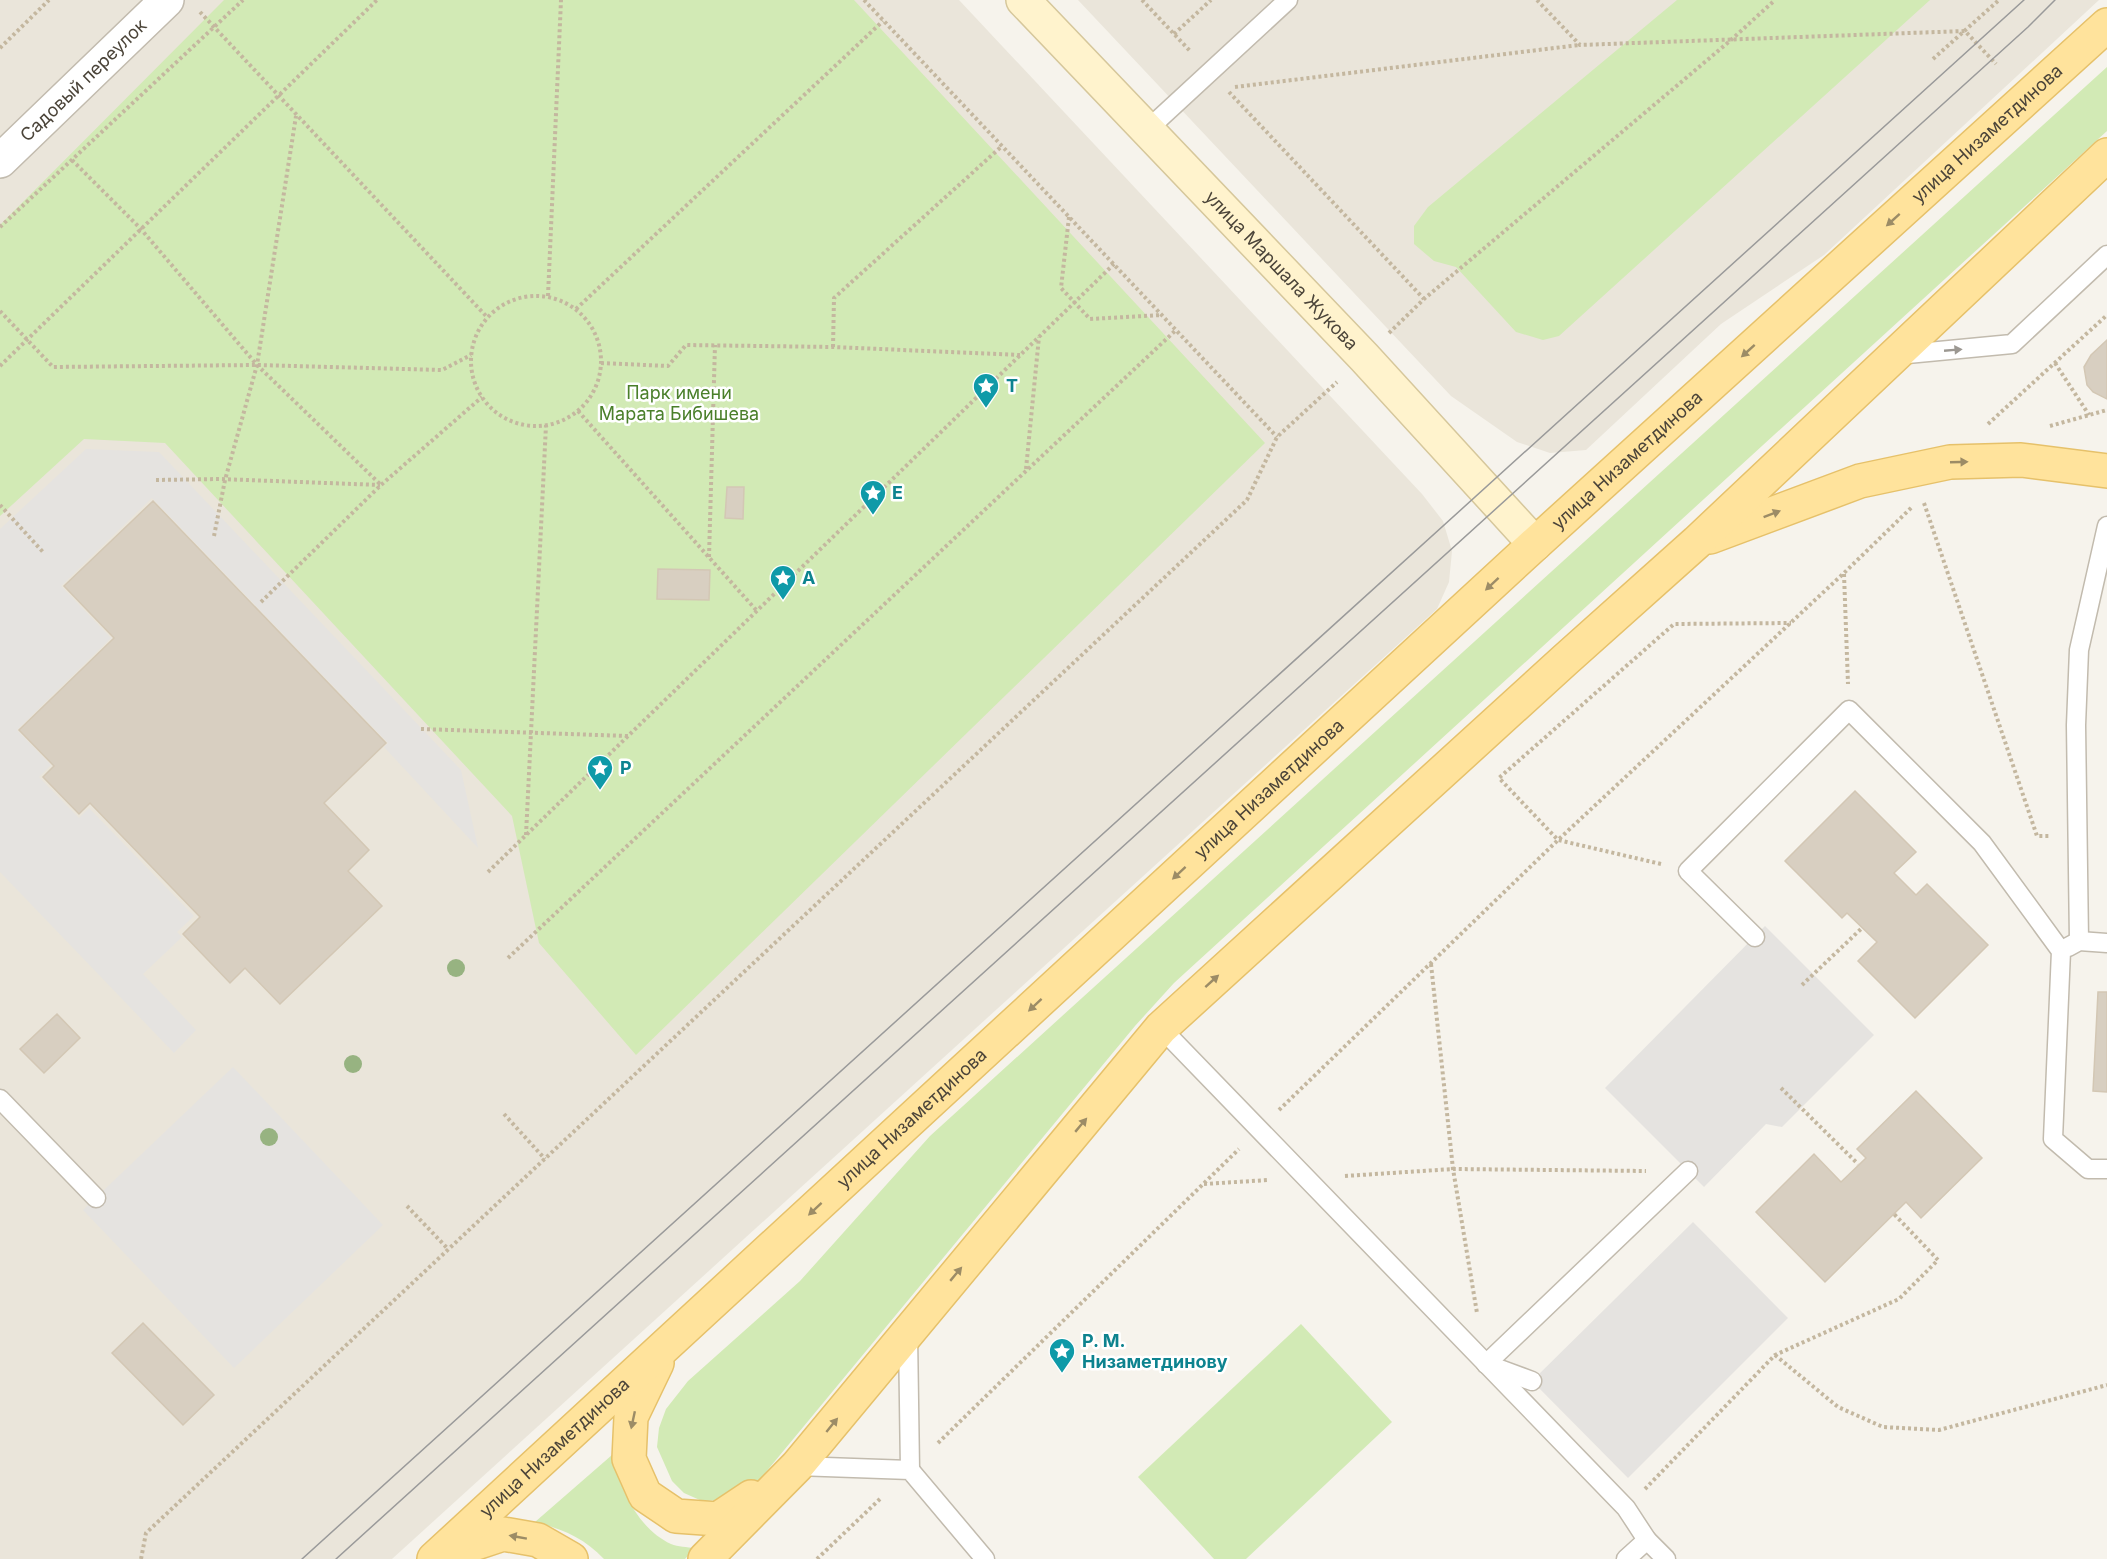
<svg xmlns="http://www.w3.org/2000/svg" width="2107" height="1559" viewBox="0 0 2107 1559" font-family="Inter,sans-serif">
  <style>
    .residential { fill: #eae5da }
    .green { fill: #d2eab5 }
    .parking { fill: #e5e3e0 }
    .building { fill: #d8cfc1; stroke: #d3c7b4; stroke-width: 1.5 }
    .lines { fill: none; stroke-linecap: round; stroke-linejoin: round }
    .lane-casing { stroke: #c2bbae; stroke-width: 21 }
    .street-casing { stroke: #c2bbae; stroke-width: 36 }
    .secondary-casing { stroke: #d6c79b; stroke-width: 36 }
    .primary-casing { stroke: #e6c16a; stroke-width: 36 }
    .path { stroke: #c4b79f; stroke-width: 4; stroke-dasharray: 3 3; stroke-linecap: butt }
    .lane { stroke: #fff; stroke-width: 18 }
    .street { stroke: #fff; stroke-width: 33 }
    .secondary { stroke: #fff3cd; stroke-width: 33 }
    .primary { stroke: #ffe39c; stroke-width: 33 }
    .tram { stroke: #9a9a9a; stroke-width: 1.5 }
    .tree { fill: #97b381 }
    .oneway { fill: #9c8c66 }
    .oneway2 { fill: #9c9892 }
    .labels { text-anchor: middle; stroke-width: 5; stroke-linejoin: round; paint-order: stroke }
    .street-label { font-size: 18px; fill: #4b4439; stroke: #fff }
    .culture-label { font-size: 18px; font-weight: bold; fill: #0d838f; stroke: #fff; text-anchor: start }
    .park-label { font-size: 18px; fill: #4a7f2a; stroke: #fff }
  </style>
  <rect width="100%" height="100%" fill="#f6f3ec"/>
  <!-- residential -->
  <g class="residential">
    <path d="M0 0H959L1422 494 1443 521 1452 551 1449 582 1437 609 392 1559H0Z"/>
    <path d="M1078 0H2099L1824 255 1721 324 1586 450 1550 453 1517 442 1451 396Z"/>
  </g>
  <!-- green -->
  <g class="green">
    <path d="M224 0H854L1265 443 636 1055 539 943 512 816 165 443 84 439 0 516V225Z"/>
    <path d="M1677 0H1930L1559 336 1543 340 1516 332 1456 267 1434 261 1414 244V226L1428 207Z"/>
    <path d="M2107 67V131L1174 983 1135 1026 761 1478 743 1492 722 1500 702 1501 684 1493 672 1481 657 1447 659 1428 666 1409 688 1381 800 1281 930 1136Z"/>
    <path d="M1301 1324 1392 1422 1246 1559H1214L1138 1477Z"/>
    <path d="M612 1455C620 1489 638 1529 671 1544 678 1547 687 1547 695 1548L685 1559H604C584 1538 563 1529 535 1522Z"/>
  </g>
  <!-- parking -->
  <g class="parking">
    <path d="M86 449 159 452 461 770 478 848 384 747 388 743 152 498 61 586 111 638 17 730 51 765 39 777 79 818 89 808 194 916 177 932 182 937 143 974 196 1030 174 1053 0 872V529Z"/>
    <path d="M1765 926 1874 1035 1782 1127 1766 1124 1704 1187 1605 1088Z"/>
    <path d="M233 1067 383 1225 234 1368 83 1210Z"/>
    <path d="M1693 1222 1788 1318 1628 1478 1532 1381Z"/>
  </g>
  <!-- building -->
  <g class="building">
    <path d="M2107 340V399L2093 392 2087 385 2084 367 2091 355Z"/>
    <path d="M727 487H744L743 519 725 518Z"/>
    <path d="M153 501 386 743 324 803 369 850 348 871 382 906 280 1004 245 968 230 983 183 934 200 917 90 803 79 814 43 777 54 766 19 730 114 638 64 586Z"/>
    <path d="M658 569 710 570 709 600 657 599Z"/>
    <path d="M1855 791 1916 852 1894 873 1916 895 1927 884 1988 945 1915 1018 1858 961 1877 942 1847 913 1842 918 1785 861Z"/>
    <path d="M2098 992H2107V1092L2093 1091Z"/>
    <path d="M57 1014 80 1038 44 1073 20 1049Z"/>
    <path d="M1916 1091 1982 1158 1921 1218 1906 1202 1825 1282 1756 1212 1814 1154 1841 1182 1866 1158 1857 1149Z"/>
    <path d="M143 1323 214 1395 183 1425 112 1353Z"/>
  </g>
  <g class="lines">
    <!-- lane casing -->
    <g class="lane-casing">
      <g id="lane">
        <path d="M1146 131 1288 0"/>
        <path d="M1897 355 2012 344 2107 255"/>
        <path d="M1755 937 1688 871 1849 710 1982 843 2061 951 2053 1139 2088 1169H2107"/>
        <path d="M2079 941 2076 725 2079 650 2107 526"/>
        <path d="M2068 947 2079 941 2107 943"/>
        <path d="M1161 1028 1626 1508 1647 1540 1626 1559"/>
        <path d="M0 1099 96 1198"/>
        <path d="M908 1334 910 1470"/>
        <path d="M1532 1381 1486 1364 1688 1171"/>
        <path d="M797 1466 910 1470 985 1559"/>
        <path d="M1647 1540 1666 1559"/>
      </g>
    </g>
    <!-- street casing -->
    <g class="street-casing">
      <g id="street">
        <path id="s1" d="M0 161 167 0"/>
      </g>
    </g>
    <!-- secondary casing -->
    <g class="secondary-casing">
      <g id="secondary">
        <path id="s2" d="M1023 0 1364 357 1535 544"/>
      </g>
    </g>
    <!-- primary casing -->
    <g class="primary-casing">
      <g id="primary">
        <path d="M1710 537 1860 481 1950 462 2021 460 2107 471"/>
        <path d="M657 1363 631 1417 629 1459 645 1495 676 1516 718 1519 751 1497"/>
        <path d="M449 1552 503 1534 538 1540 571 1559"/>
        <path id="s3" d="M434 1559 1535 544 2107 25"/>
        <path d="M705 1559 797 1466 1161 1028 1565 660 1697 542 2107 155"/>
      </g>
    </g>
    <!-- path -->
    <g class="path">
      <path d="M864 0 1277 437"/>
      <path d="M1142 0 1191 52"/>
      <path d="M1537 0 1580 45 1965 31 1996 64"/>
      <path d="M200 12 487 317"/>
      <path d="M1174 34 1211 0"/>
      <path d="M0 48 49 0"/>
      <path d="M1933 59 1999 0"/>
      <path d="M1235 87 1579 45"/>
      <path d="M1229 92 1424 299"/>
      <path d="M72 160 140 228 257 365 381 485"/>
      <path d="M1069 217 1061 288 1090 319 1162 315"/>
      <path d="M0 227 243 0"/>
      <circle cx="536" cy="361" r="65"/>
      <path d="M548 296 561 0"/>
      <path d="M576 309 883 21"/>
      <path d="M0 311 53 367 257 365 442 370 471 355"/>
      <path d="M1389 333 1424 299 1731 40 1775 0"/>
      <path d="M833 347 834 298 1002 146"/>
      <path d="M601 363 668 366 686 345 833 347 1020 355"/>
      <path d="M2055 363 2089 415"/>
      <path d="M0 366 377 0"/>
      <path d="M578 411 757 611"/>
      <path d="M1988 424 2107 315"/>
      <path d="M2050 426 2107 410"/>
      <path d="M1026 469 1039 337"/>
      <path d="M156 480 220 479 380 485"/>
      <path d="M1924 503 2037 836H2050"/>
      <path d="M0 505 43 552"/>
      <path d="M214 536 225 480 257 365 296 116"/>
      <path d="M709 557 715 345"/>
      <path d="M1844 574 1848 684"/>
      <path d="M261 602 381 485 482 397"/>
      <path d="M421 729 628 736"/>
      <path d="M526 835 546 425"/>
      <path d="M1661 864 1558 840 1499 778 1674 624 1791 623"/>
      <path d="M488 872 1114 264"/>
      <path d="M508 958 1176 330"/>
      <path d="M1431 964 1453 1169 1477 1313"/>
      <path d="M1802 985 1862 928"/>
      <path d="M1781 1088 1858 1164"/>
      <path d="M1279 1110 1558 840 1844 573 1912 507"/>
      <path d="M504 1114 545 1159"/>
      <path d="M1345 1176 1453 1169 1646 1171"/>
      <path d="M1204 1184 1268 1180"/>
      <path d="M407 1206 448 1249"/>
      <path d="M1775 1355 1838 1407 1883 1427 1939 1430 2107 1385"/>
      <path d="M938 1443 1239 1149"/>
      <path d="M1645 1489 1775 1355 1899 1299 1938 1260 1894 1214"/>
      <path d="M141 1559 146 1533 1247 500 1277 437 1337 382"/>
      <path d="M817 1559 881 1498"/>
    </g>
    <!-- lane -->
    <use href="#lane" class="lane"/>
    <!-- street -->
    <use href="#street" class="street"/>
    <!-- secondary -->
    <use href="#secondary" class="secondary"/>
    <!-- primary -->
    <use href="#primary" class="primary"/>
    <!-- tram -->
    <g class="tram">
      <path d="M302 1559 2024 0"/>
      <path d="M336 1559 2028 27 2055 0"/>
    </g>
  </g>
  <!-- trees -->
  <g class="tree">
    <circle cx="456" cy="968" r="9"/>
    <circle cx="353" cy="1064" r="9"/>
    <circle cx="269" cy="1137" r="9"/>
  </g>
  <!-- one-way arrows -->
  <defs><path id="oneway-solid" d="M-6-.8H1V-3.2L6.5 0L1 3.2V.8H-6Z" transform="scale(1.5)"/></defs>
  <g class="oneway">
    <use href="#oneway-solid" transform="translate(1893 220) rotate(138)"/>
    <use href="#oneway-solid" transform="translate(1748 351) rotate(138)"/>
    <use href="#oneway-solid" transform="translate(1959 462) rotate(-2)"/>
    <use href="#oneway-solid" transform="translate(1772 514) rotate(-21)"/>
    <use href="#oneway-solid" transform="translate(1492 584) rotate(137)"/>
    <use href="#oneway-solid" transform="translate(1179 873) rotate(137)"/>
    <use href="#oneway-solid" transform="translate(1212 981) rotate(-42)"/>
    <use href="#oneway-solid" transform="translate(1035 1005) rotate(137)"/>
    <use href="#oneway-solid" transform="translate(1081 1125) rotate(-50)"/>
    <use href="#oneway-solid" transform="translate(815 1209) rotate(137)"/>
    <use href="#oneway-solid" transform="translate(956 1274) rotate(-50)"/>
    <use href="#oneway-solid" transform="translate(633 1420) rotate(102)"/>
    <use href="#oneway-solid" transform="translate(832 1425) rotate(-51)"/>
    <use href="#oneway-solid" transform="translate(518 1537) rotate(-170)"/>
  </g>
  <use class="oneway2" href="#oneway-solid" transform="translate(1953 350) rotate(-5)"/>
  <!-- icons -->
  <defs>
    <g id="sight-pin" transform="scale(1.35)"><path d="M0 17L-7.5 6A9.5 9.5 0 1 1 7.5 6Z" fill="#0f9aa8" stroke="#fff"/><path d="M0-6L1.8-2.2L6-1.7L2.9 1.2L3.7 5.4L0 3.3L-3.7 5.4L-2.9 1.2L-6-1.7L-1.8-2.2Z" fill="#fff"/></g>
  </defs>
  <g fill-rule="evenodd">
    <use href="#sight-pin" x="986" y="386"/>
    <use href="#sight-pin" x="873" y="493"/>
    <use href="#sight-pin" x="783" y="578"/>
    <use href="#sight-pin" x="600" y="768"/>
    <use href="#sight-pin" x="1062" y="1351"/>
  </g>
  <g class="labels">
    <!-- street labels -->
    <g class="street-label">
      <text dy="6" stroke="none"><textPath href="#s1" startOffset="116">Садовый переулок</textPath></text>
      <text dy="6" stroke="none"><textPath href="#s3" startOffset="2108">улица Низаметдинова</textPath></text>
      <text dy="6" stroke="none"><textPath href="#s2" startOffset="374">улица Маршала Жукова</textPath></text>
      <text dy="6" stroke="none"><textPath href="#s3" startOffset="1622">улица Низаметдинова</textPath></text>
      <text dy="6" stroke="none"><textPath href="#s3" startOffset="1136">улица Низаметдинова</textPath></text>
      <text dy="6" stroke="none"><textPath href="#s3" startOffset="650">улица Низаметдинова</textPath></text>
      <text dy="6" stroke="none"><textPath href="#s3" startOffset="164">улица Низаметдинова</textPath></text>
    </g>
    <!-- culture labels -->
    <g class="culture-label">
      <text x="1006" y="392">Т</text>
      <text x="892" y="499">Е</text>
      <text x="802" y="584">А</text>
      <text x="620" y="774">Р</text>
      <text x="1082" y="1347">Р. М.<tspan x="1082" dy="21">Низаметдинову</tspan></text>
    </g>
    <!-- park labels -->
    <g class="park-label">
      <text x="679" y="399">Парк имени<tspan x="679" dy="21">Марата Бибишева</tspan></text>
    </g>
  </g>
</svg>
